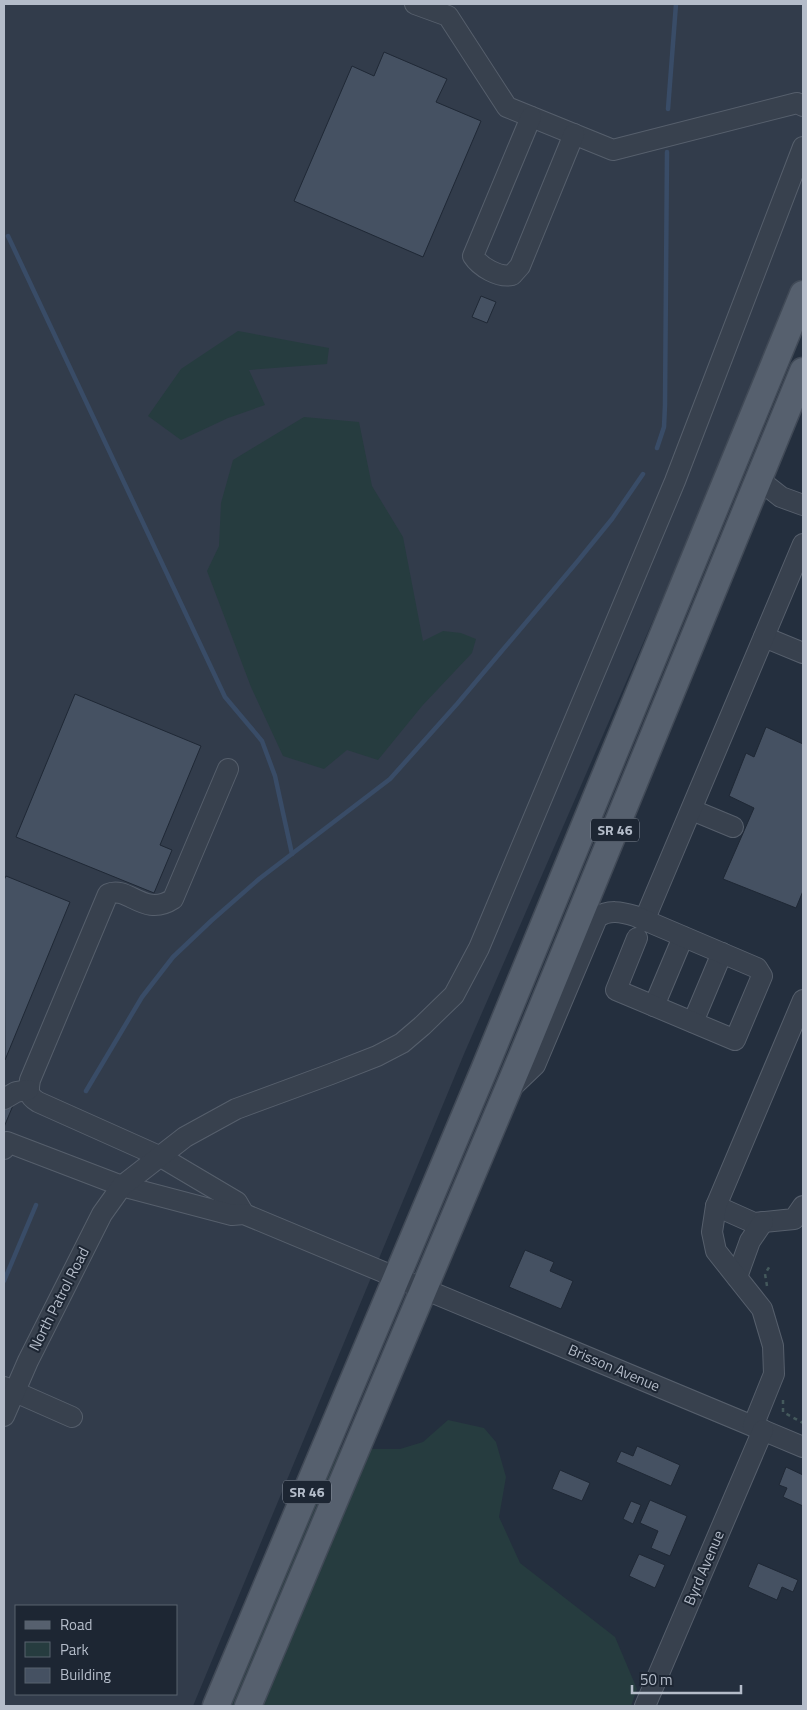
<svg xmlns="http://www.w3.org/2000/svg" width="807" height="1710" viewBox="0 0 807 1710" font-family="'Titillium Web',sans-serif">
  <style>
    .airport { fill: #323c4b; fill-rule: evenodd }
    .green { fill: #263c3f }
    .lines { fill: none; stroke-linecap: round; stroke-linejoin: round }
    .stream { stroke: #394c67; stroke-width: 4.5 }
    .building { fill: #455162; stroke: #1f2835 }
    .minor-casing { stroke: #565f6c; stroke-width: 22 }
    .major-casing { stroke: #414a57; stroke-width: 29 }
    .path { stroke: #44595c; stroke-width: 2.5; stroke-dasharray: 4 4; stroke-linecap: butt }
    .minor { stroke: #38414e; stroke-width: 20 }
    .major { stroke: #56606e; stroke-width: 26 }
    .labels { text-anchor: middle; stroke-width: 4; stroke-linejoin: round; paint-order: stroke }
    .shield { fill: #1d2633; stroke: #878f9c; stroke-width: 1 }
    .shield-label { font-size: 14px; font-weight: bold; fill: #b4bcc9 }
    .street-label { font-size: 15px; fill: #b4bcc9; stroke: #1d2633 }
  </style>
  <rect width="100%" height="100%" fill="#242f3e"/>
  <!-- airport -->
  <path class="airport" d="M4 4H803V276L464 1054 193 1706H4ZM16 1606H176V1694H16Z"/>
  <!-- green -->
  <g class="green">
    <path d="M238 331 329 348 327 364 249 370 265 405 228 418 181 440 148 416 181 369Z"/>
    <path d="M304 417 359 422 372 486 403 537 423 641 443 631 461 633 476 639 472 653 422 706 378 760 347 750 324 769 283 756 251 687 207 571 219 546 221 503 233 460Z"/>
    <path d="M448 1420 484 1428 496 1442 506 1477 499 1517 520 1563 615 1637 637 1689 631 1706H257L366 1449H400L423 1442Z"/>
    <path d="M334 1449H347L238 1706H225Z"/>
  </g>
  <g class="lines">
    <!-- stream -->
    <g class="stream">
      <path d="M668 109 676 4"/>
      <path d="M8 236 225 697 262 741 275 776 292 854"/>
      <path d="M657 448 664 427 665 405 667 152"/>
      <path d="M86 1091 142 997 173 957 211 921 259 879 390 779 457 704 577 562 612 519 643 474"/>
      <path d="M4 1281 36 1205"/>
    </g>
  </g>
  <!-- building -->
  <g class="building">
    <path d="M384 52 447 79 436 102 481 121 423 257 294 201 352 66 374 76Z"/>
    <path d="M481 296 496 302 487 323 472 317Z"/>
    <path d="M75 694 201 746 160 845 172 850 154 893 16 837Z"/>
    <path d="M766 727 803 744V891L796 908 723 879 754 808 729 796 746 753 754 757Z"/>
    <path d="M6 876 70 902 5 1060 4 880Z"/>
    <path d="M4 1098 14 1103 4 1127Z"/>
    <path d="M525 1250 554 1262 550 1271 573 1281 561 1309 509 1287Z"/>
    <path d="M637 1446 680 1465 671 1486 616 1462 621 1451 633 1456Z"/>
    <path d="M786 1467 803 1475V1506L783 1497 787 1488 779 1485Z"/>
    <path d="M560 1470 590 1483 582 1501 552 1489Z"/>
    <path d="M650 1500 687 1516 670 1556 651 1548 658 1531 640 1523Z"/>
    <path d="M631 1501 641 1505 633 1524 623 1519Z"/>
    <path d="M639 1554 665 1565 655 1588 629 1576Z"/>
    <path d="M758 1563 798 1580 793 1592 782 1587 777 1600 748 1587Z"/>
  </g>
  <g class="lines">
    <!-- minor casing -->
    <g class="minor-casing">
      <g id="minor">
        <path d="M415 4 448 16 507 107 613 150 797 103 803 106"/>
        <path d="M531 117 473 256C480 267 499 278 512 275L520 266 574 134"/>
        <path d="M758 479 781 497 803 505"/>
        <path d="M764 637 803 653"/>
        <path d="M228 769 173 899C144 918 128 885 108 894L30 1080C28 1091 28 1096 38 1102L161 1157 237 1202 244 1214"/>
        <path d="M692 810 733 827"/>
        <path d="M644 921 803 544"/>
        <path d="M654 1006 683 937"/>
        <path d="M693 1022 722 953"/>
        <path d="M512 1087 535 1065 597 918C608 909 622 912 635 916L757 968 762 976 735 1040 616 990 637 938"/>
        <path d="M4 1099 16 1092 28 1090"/>
        <path d="M4 1149 7 1142 122 1186 232 1215 244 1214 803 1447"/>
        <path d="M716 1206 754 1223 794 1219 803 1206"/>
        <path d="M737 1277 750 1241 763 1222"/>
        <path d="M4 1387 72 1417"/>
        <path d="M4 1416 28 1361 102 1214 122 1186 185 1137 236 1109 331 1074 377 1056 402 1043 422 1026 454 995 479 948 675 481 803 147"/>
        <path d="M753 1426 774 1374 773 1346 762 1309 716 1251 712 1232 716 1206 803 1000"/>
        <path d="M645 1706 763 1430"/>
      </g>
    </g>
    <!-- major casing -->
    <g class="major-casing">
      <g id="major">
        <path d="M216 1706 484 1070 803 294"/>
        <path d="M248 1706 522 1056 803 371"/>
      </g>
    </g>
    <!-- path -->
    <g class="path">
      <path d="M767 1286 765 1274 771 1264"/>
      <path d="M783 1400V1412L803 1423"/>
    </g>
    <!-- minor -->
    <use href="#minor" class="minor"/>
    <!-- major -->
    <use href="#major" class="major"/>
  </g>
  <g class="labels">
    <!-- shield labels -->
    <g class="shield">
      <rect x="591" y="818.5" width="48" height="23" rx="4"/>
      <rect x="283" y="1480.5" width="48" height="23" rx="4"/>
    </g>
    <g class="shield-label">
      <text x="615" y="835">SR 46</text>
      <text x="307" y="1497">SR 46</text>
    </g>
    <!-- street labels -->
    <g class="street-label">
      <text transform="translate(59 1299) rotate(-63)" y="5">North Patrol Road</text>
      <text transform="translate(614 1368) rotate(23)" y="5">Brisson Avenue</text>
      <text transform="translate(704 1568) rotate(-67)" y="5">Byrd Avenue</text>
    </g>
  </g>
  <!-- border -->
  <rect width="807" height="1710" fill="none" stroke="#b4bcc9" stroke-width="10"/>
  <!-- legend -->
  <rect x="15" y="1605" width="162" height="90" fill="#1d2633" stroke="#59626f"/>
  <rect x="25" y="1621" width="25" height="8" fill="#56606e" stroke="#59626f"/>
  <text x="60" y="1630" font-size="15" fill="#b4bcc9">Road</text>
  <rect x="25" y="1642" width="25" height="15" fill="#263c3f" stroke="#59626f"/>
  <text x="60" y="1655" font-size="15" fill="#b4bcc9">Park</text>
  <rect x="25" y="1668" width="25" height="15" fill="#455162" stroke="#59626f"/>
  <text x="60" y="1680" font-size="15" fill="#b4bcc9">Building</text>
  <!-- scale -->
  <path d="M632 1685v8h109v-8" fill="none" stroke="#b4bcc9" stroke-width="2.5"/>
  <text x="640" y="1685" font-size="15" fill="#b4bcc9" stroke="#1d2633" stroke-width="4" paint-order="stroke">50 m</text>
</svg>
